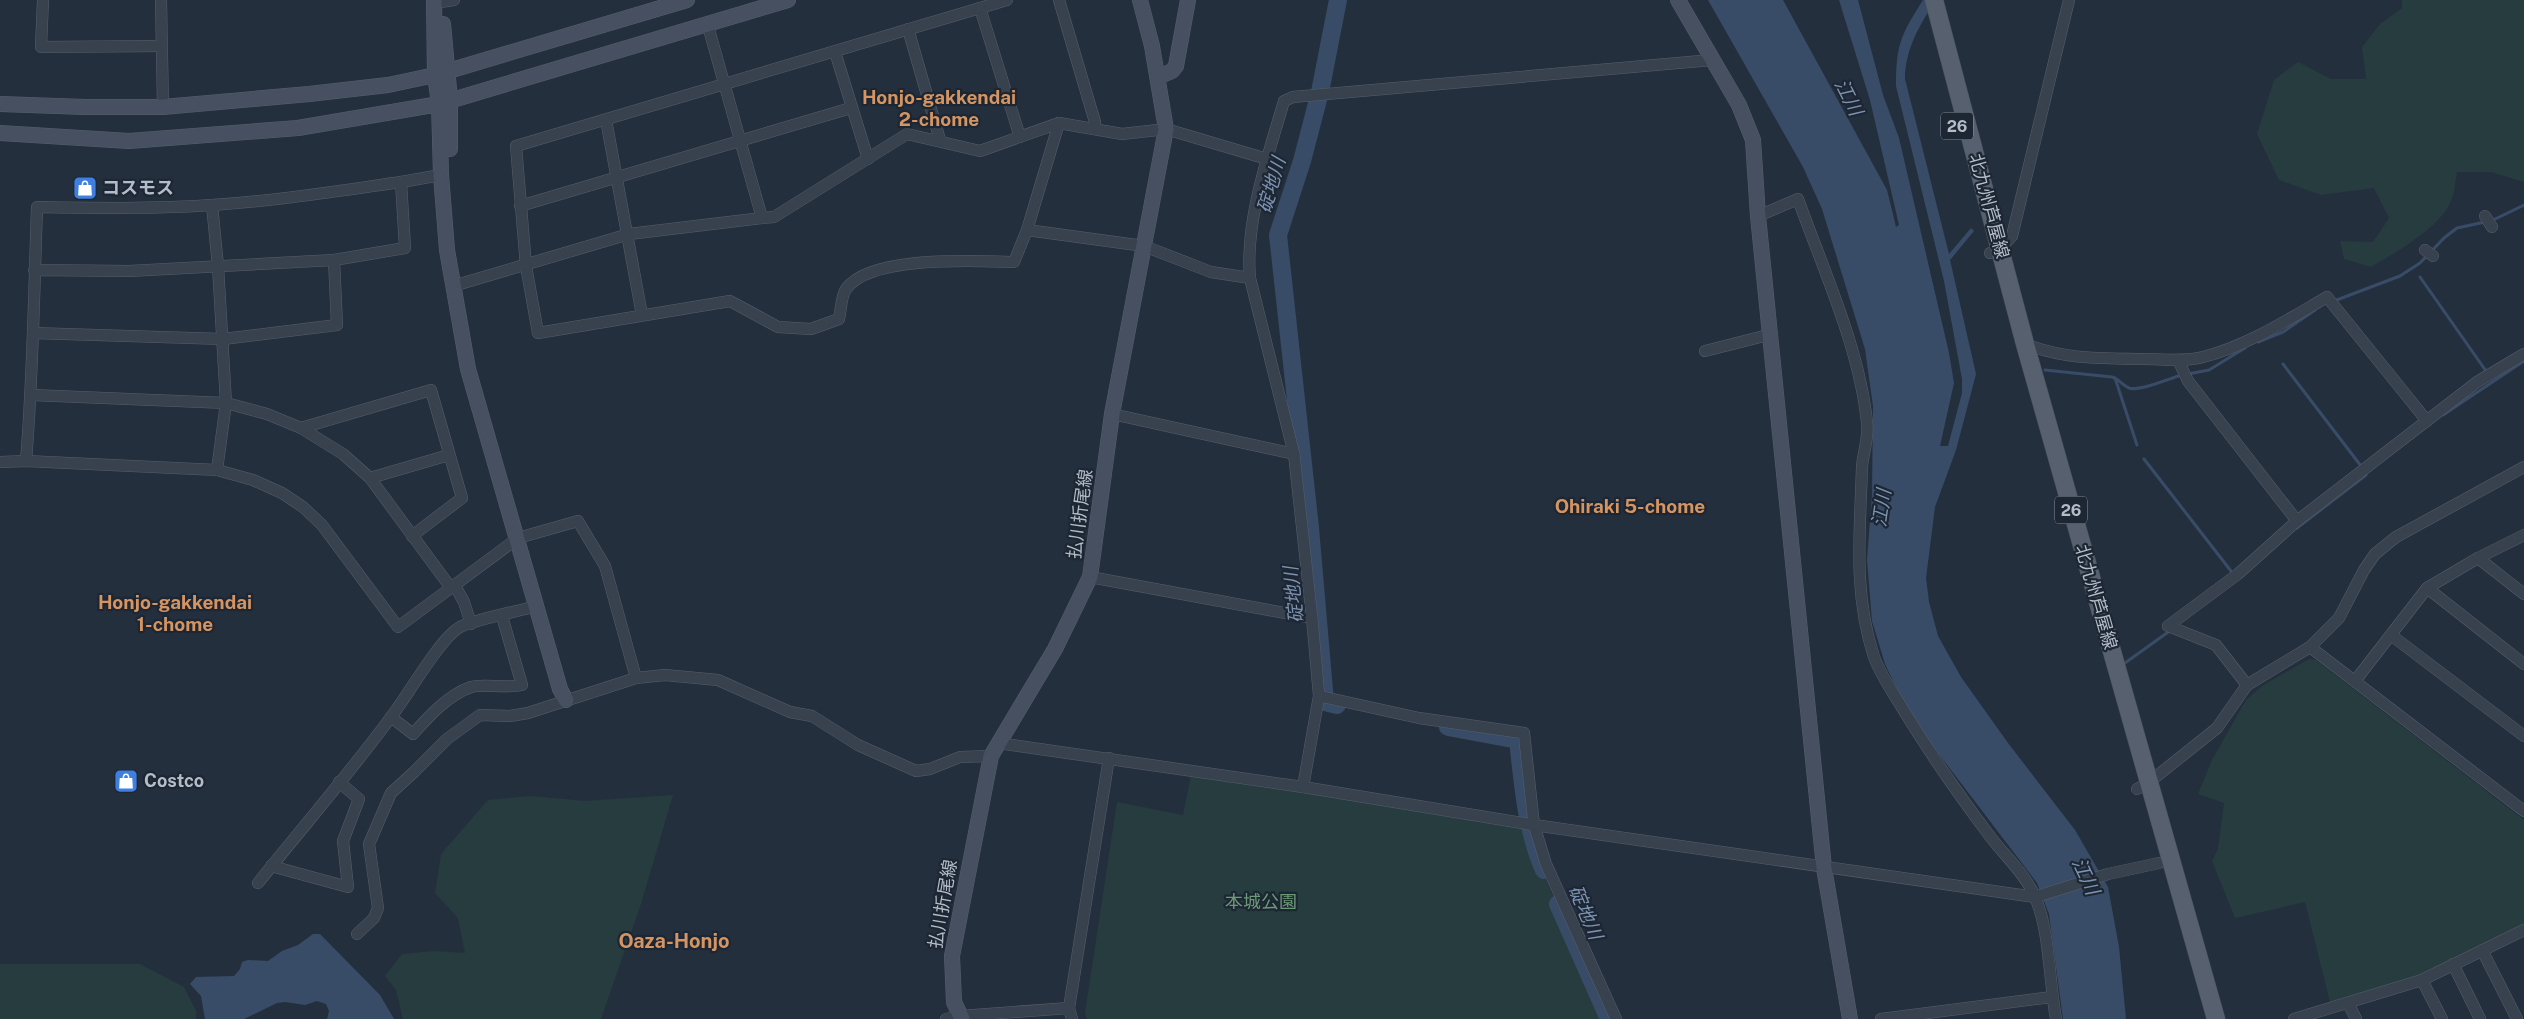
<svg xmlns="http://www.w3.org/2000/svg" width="2524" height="1019" viewBox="0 0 2524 1019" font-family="'Public Sans','Noto Sans JP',sans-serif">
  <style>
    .green { fill: #263c3f }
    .water { fill: #394c67 }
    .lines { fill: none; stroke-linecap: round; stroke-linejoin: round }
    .stream { stroke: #394c67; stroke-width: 3 }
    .river { stroke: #394c67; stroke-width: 18 }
    .street-casing { stroke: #565f6c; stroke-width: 12 }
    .secondary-casing { stroke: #565f6c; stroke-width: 16 }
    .primary-casing { stroke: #414a57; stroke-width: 19 }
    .street { stroke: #38414e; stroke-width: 11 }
    .secondary { stroke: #465061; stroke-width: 15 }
    .primary { stroke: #56606e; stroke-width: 18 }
    .labels { text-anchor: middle; stroke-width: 4.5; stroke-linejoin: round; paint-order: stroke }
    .shield { fill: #1d2633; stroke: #878f9c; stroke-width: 1 }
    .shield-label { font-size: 16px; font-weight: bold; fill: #b4bcc9 }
    .poi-label { font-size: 18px; font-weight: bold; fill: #b4bcc9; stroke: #1d2633; text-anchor: start }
    .street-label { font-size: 18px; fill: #b4bcc9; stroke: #1d2633 }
    .park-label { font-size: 18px; fill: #6b9a76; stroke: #1d2633 }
    .neighbourhood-label { font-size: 19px; font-weight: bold; fill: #d59563; stroke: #1d2633 }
    .water-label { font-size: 19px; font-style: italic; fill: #7c92b1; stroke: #1d2633 }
    .quarter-label { font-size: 20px; font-weight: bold; fill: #d59563; stroke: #1d2633 }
  </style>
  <rect width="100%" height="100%" fill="#242f3e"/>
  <!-- green -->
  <g class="green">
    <path d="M2402 0H2524V182L2491 172H2457C2455 182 2455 194 2450 203 2438 229 2395 253 2371 267L2344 259 2340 241 2373 242 2389 218 2374 188 2321 195 2279 180 2257 134 2274 80 2298 62 2331 79H2366L2362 47 2380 24 2402 8Z"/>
    <path d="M2309 659 2316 660 2524 820V925L2420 976 2330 1002 2305 902 2235 918 2212 861 2218 849 2224 803 2198 794 2212 760 2246 700 2262 686Z"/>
    <path d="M1191 775 1527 826 1532 848 1607 1019H1087L1085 1013 1117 802 1183 815Z"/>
    <path d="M673 795 641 904 601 1019H403L396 990 385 976 402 954 435 951 465 953 458 918 435 893 441 854 488 800 530 796 585 801Z"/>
    <path d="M0 964H140L184 987 196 1011V1019H0Z"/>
  </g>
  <!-- water -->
  <g class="water">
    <path d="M1708 0H1783L1887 190 1896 227 1899 225 1870 100 1839 0H1858L1883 95 1899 138 1949 353 1954 383 1940 446H1948L1962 393V379L1944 281 1896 86C1896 44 1901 35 1923 0H1936C1920 24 1905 49 1905 79L1949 254 1971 228 1974 231 1950 260 1976 374 1956 450 1935 507 1926 578 1929 602 1938 636 1961 677 2008 743 2075 830 2108 887 2119 947 2126 1019H2063L2049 914 2037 883 1935 749 1904 704 1885 664 1872 621 1867 560 1872 495 1873 406 1865 349 1822 209 1803 167Z"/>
    <path d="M313 934H320L380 995 394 1019H327L329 1011 326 1004 317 1001 305 1005 285 1002 277 1003 244 1019H205L201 996 190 984 196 977 234 976 240 969 242 962 248 960 268 961 282 951 298 945Z"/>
  </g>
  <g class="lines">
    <!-- stream -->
    <g class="stream">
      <path d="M2491 221 2524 205"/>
      <path d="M2420 277 2486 371"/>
      <path d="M2334 301 2400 276 2420 263 2444 238 2457 228 2485 222"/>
      <path d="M2258 342 2283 332 2315 310"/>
      <path d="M2283 364 2361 466"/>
      <path d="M2045 370 2112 377C2119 379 2122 385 2129 388 2139 392 2170 378 2182 375"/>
      <path d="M2188 374 2209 370 2245 348"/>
      <path d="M2115 378 2137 445"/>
      <path d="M2443 415 2524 361"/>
      <path d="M2144 459 2231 571"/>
      <path d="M2297 528 2366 475"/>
      <path d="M2125 663 2171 630"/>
    </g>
    <!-- river -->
    <g class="river">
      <path d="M1337 705 1325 702 1310 528 1278 235 1302 161 1320 92 1338 0"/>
      <path d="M1448 727 1518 740C1523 785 1526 829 1544 870"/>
      <path d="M1558 904 1609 1019"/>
    </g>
    <!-- street casing -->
    <g class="street-casing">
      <g id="street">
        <path d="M43 0 41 47 162 46"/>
        <path d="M161 0 163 107"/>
        <path d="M1007 0 516 146 526 266 538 333 730 301 778 327 811 329 839 319C841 311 841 296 846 289 870 255 975 261 1014 262L1027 230 1059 123"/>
        <path d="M1059 0 1095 122 1094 129"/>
        <path d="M434 3 454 0"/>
        <path d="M980 8 1020 137"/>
        <path d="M908 29 940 140"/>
        <path d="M835 52 868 159"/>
        <path d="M606 120 642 315"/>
        <path d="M401 182 441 175"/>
        <path d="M212 205 218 266 226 403 217 470"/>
        <path d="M520 206 851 108"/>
        <path d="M1758 216 1798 199C1823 269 1860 349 1867 423 1869 437 1863 453 1862 467 1860 534 1853 592 1874 657 1881 676 1894 694 1904 711 1931 755 1961 798 1992 839 2007 858 2025 874 2035 897 2050 931 2049 981 2056 1019"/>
        <path d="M2485 216 2492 227"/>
        <path d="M762 218 774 217 907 134 980 151 1059 123 1122 134 1166 129 1267 159"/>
        <path d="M1027 230 1144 246 1211 272 1250 278"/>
        <path d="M2425 250 2433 256"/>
        <path d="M1990 253 2000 249 2012 236 2069 0"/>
        <path d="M453 286 629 234 762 218 708 26"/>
        <path d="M33 333 223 339 337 325 334 260"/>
        <path d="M2025 344C2067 360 2100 358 2145 359 2164 359 2185 362 2203 357 2247 346 2287 320 2327 297L2427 421"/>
        <path d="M1705 351 1772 334"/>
        <path d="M2178 360 2188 381 2297 521"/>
        <path d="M31 395 226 403 267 414 301 428 343 454 370 478 451 588"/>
        <path d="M1112 414 1294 454"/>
        <path d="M301 428 431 390 462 498 412 536"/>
        <path d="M26 461C33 376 34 292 37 207 95 208 154 209 212 205 275 201 338 191 401 182L405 248 334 260 129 271 34 270"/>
        <path d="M0 462 26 461 217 470 253 480 282 493 303 507 322 525 398 627 518 538 578 521 605 566 636 678"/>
        <path d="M370 478 449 455"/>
        <path d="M2478 558 2524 594"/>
        <path d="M1090 577 1312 618"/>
        <path d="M455 586 464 602 471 624"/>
        <path d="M2427 588 2524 664"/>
        <path d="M2391 635 2524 736"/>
        <path d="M2310 647 2524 811"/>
        <path d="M2355 681 2427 588 2478 558 2524 535"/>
        <path d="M2247 685 2216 645 2168 626 2238 574 2297 521 2477 382 2524 354"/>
        <path d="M1319 696 1419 718 1524 733 1534 825 1546 864 1616 1019"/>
        <path d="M391 717 413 734C429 716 448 695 471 687 483 683 506 689 522 685L502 616"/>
        <path d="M998 743 1303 787 1534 825 2035 897 2108 874 2159 863"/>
        <path d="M1303 787 1319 696 1312 618 1294 454 1250 278C1245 221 1268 156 1284 101L1293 97 1712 60"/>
        <path d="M2137 789 2148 783 2217 728 2247 685 2310 647 2339 618 2364 570 2375 554 2396 537 2524 467"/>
        <path d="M271 866 348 887 343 841 359 799 339 782"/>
        <path d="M258 883C302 828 349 774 391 717 407 697 440 638 460 627 480 618 515 612 537 606"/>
        <path d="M357 934 374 918 378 908 369 844 391 793 414 772 447 739 480 715 510 716 528 713 636 678 665 675 718 680 790 712 812 716 858 745 916 771 930 769 960 757 991 756"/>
        <path d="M2482 950 2517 1019"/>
        <path d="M2453 964 2480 1019"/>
        <path d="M2422 980 2524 930"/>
        <path d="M2348 1003 2356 1019"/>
        <path d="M946 1019 960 1016 1069 1008"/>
        <path d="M1072 1019 1069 1008 1109 758"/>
        <path d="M1881 1019 2052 997"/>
        <path d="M2294 1019 2422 980 2442 1019"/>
      </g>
    </g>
    <!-- secondary casing -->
    <g class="secondary-casing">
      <g id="secondary">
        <path d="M434 0 435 75 439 104 441 175 447 250 468 369 560 689 566 700"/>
        <path d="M1678 0 1739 105 1753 140 1758 216 1824 868 1850 1019"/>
        <path d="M443 24 450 100V149"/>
        <path d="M1158 77 1172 71 1176 66 1188 0"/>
        <path d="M0 104 85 107H163L309 94 388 85 435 75 687 0"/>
        <path d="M0 133 129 141 298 128 439 104 788 0"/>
        <path d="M962 1019 954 1002 952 956 991 756 1055 649 1090 577 1112 414 1166 129 1152 46 1140 0"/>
      </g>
    </g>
    <!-- primary casing -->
    <g class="primary-casing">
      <path id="primary" d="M1934 0 2025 344 2216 1019"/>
    </g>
    <!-- street -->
    <use href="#street" class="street"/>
    <!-- secondary -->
    <use href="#secondary" class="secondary"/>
    <!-- primary -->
    <use href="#primary" class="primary"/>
  </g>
  <!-- icons -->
  <defs>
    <g id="shop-square" transform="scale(1.25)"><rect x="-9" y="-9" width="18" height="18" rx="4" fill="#3f7fe0" stroke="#1d2633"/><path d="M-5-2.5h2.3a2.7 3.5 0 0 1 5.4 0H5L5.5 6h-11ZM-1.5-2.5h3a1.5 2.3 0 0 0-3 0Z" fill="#fff"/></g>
  </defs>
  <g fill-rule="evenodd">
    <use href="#shop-square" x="85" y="188"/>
    <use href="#shop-square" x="126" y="781"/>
  </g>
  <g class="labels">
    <!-- shield labels -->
    <g class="shield">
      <rect x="1941" y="112.5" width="32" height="27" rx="4"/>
      <rect x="2055" y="496.5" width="32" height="27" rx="4"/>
    </g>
    <g class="shield-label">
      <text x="1957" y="132">26</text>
      <text x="2071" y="516">26</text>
    </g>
    <!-- poi labels -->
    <g class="poi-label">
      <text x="102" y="194">コスモス</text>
      <text x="144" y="787">Costco</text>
    </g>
    <!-- street labels -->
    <g class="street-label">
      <text transform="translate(1989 206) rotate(75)" y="6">北九州芦屋線</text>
      <text transform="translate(1080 514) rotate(-82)" y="6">払川折尾線</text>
      <text transform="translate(2096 597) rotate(74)" y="6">北九州芦屋線</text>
      <text transform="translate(943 904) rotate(-80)" y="6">払川折尾線</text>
    </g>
    <!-- park labels -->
    <g class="park-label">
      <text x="1261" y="908">本城公園</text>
    </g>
    <!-- neighbourhood labels -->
    <g class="neighbourhood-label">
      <text x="939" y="104">Honjo-gakkendai<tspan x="939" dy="22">2-chome</tspan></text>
      <text x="1630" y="513">Ohiraki 5-chome</text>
      <text x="175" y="609">Honjo-gakkendai<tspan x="175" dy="22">1-chome</tspan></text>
    </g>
    <!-- water labels -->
    <g class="water-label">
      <text transform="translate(1849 97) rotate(63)" y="7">江川</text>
      <text transform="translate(1271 185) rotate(-74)" y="7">碇地川</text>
      <text transform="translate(1881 508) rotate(-82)" y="7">江川</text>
      <text transform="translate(1293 595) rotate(-96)" y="7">碇地川</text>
      <text transform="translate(2086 876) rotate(65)" y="7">江川</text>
      <text transform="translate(1586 912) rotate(67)" y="7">碇地川</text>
    </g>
    <!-- quarter labels -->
    <g class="quarter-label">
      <text x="674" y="948">Oaza-Honjo</text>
    </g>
  </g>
</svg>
